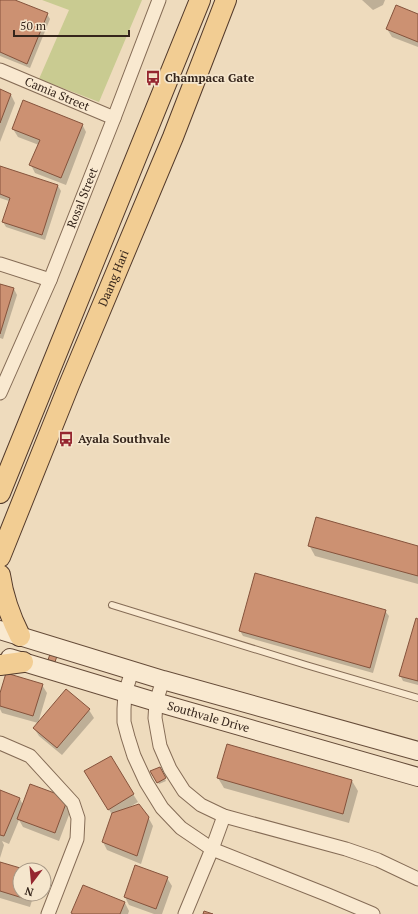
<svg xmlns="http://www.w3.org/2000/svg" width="418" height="914" viewBox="0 0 418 914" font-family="'PT Serif',serif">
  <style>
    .green { fill: #c9cb91 }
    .shadow { fill: #0003 }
    .building { fill: #cc9172; stroke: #85533c }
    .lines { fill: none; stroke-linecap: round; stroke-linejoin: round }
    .lane-casing { stroke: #856c56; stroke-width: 8 }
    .street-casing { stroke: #856c56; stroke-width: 15 }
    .secondary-casing { stroke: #674d3a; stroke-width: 20 }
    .primary-casing { stroke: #533a2b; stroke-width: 22 }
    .lane { stroke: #f9e9d0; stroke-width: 6 }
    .street { stroke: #f9e9d0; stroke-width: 13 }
    .secondary { stroke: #f9e9d0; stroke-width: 18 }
    .primary { stroke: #f2cd93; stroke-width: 20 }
    .labels { text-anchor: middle; stroke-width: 3.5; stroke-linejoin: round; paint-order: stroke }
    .poi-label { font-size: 12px; font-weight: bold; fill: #35251b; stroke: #f5e6cd; text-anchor: start }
    .street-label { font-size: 12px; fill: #35251b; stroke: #f5e6cd }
  </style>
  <rect width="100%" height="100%" fill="#eedbbd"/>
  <!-- green -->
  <path class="green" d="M42 0H142L99 102 39 79 69 10Z"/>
  <!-- shadow -->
  <g class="shadow">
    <path d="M0 0H13L47 14 50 19 30 68 0 56Z"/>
    <path d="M362 0H385L383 5 373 10Z"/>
    <path d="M418 15V47L392 37 387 29Z"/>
    <path d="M0 90 11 95 15 103 0 142Z"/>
    <path d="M82 124 86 132 66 185 35 173 31 165 39 145 18 137 13 129Z"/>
    <path d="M0 167 58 186 61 191 45 240 6 227 3 222 9 201 0 198Z"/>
    <path d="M0 285 14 289 17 295 3 339 0 338Z"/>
    <path d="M309 545 418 547V584L315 556Z"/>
    <path d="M385 611 389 616 373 673 243 636 240 631Z"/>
    <path d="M418 620V685L403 681 400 675Z"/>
    <path d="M42 685 47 693 38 723 2 713 0 709V697Z"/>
    <path d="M66 691 89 710 94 718 62 755 39 736 34 728Z"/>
    <path d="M159 768 166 781 159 784 152 772Z"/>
    <path d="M218 778 352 781 358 791 349 823 224 788Z"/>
    <path d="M90 780 133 794 138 802 128 808 148 817 153 826 141 864 107 850 103 842 113 816Z"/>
    <path d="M31 785 72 807 59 841 23 827 19 820 9 844 2 841 4 845 0 858V792L20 799 23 805Z"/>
    <path d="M0 863 24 870H20V894H34L30 907 0 898Z"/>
    <path d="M167 878 172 886 162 914H154L129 905 125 897Z"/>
    <path d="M83 886 125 903 129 911 128 914H73L72 913Z"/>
  </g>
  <!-- building -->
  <g class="building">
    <path d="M0 0H15L48 13 27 64 0 52Z"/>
    <path d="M396 5 418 14V42L386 29Z"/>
    <path d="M0 89 11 94 0 123Z"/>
    <path d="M23 100 83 124 61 178 29 165 40 140 12 129Z"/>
    <path d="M0 166 58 185 42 235 2 222 10 198 0 194Z"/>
    <path d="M0 284 14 288 0 334Z"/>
    <path d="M316 517 418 546V576L308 546Z"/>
    <path d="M255 573 386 610 370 668 239 631Z"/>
    <path d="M416 618 418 619V681L399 676Z"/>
    <path d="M50 654 57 656 55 662 48 660Z"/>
    <path d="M6 673 43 684 33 716 0 706V693Z"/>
    <path d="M66 689 90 709 57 748 33 728Z"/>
    <path d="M227 744 352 780 343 814 217 778Z"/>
    <path d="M111 756 134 794 108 810 84 771Z"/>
    <path d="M160 767 166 778 157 783 150 771Z"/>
    <path d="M30 784 68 798 55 833 17 819Z"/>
    <path d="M0 790 20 798 4 836 0 835Z"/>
    <path d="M139 804 149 817 137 856 102 842 112 813Z"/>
    <path d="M0 862 27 870H20V894H27L26 899 0 891Z"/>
    <path d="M135 865 168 877 156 909 124 897Z"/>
    <path d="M83 885 125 902 120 914H73L71 913Z"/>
    <path d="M204 911 213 914H203Z"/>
  </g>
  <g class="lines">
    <!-- lane casing -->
    <g class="lane-casing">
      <path id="lane" d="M112 605 306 665 418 698"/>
    </g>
    <!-- street casing -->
    <g class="street-casing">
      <g id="street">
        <path id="s1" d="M0 70 114 118"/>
        <path d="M0 264 50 280"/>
        <path id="s2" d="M0 393 50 280 114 118 159 0"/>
        <path d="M132 671 125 693 124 709V722L128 737 134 756 146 782 162 808 181 828 212 849 328 895 373 914"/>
        <path d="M163 680 156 702 155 718 160 746 170 769 184 791 201 805 224 816 346 849 378 860 418 879"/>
        <path d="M0 743 30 756 73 803 78 818 77 839 48 914"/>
        <path d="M185 914 212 849 224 816"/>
      </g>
    </g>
    <!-- secondary casing -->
    <g class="secondary-casing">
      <g id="secondary">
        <path d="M0 630 163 680 418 751"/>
        <path id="s3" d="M10 658 156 702 418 777"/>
      </g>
    </g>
    <!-- primary casing -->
    <g class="primary-casing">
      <g id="primary">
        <path d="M0 493 200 0"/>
        <path id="s4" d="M0 557 69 385 173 137 226 0"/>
        <path d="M0 575C3 596 10 616 20 636"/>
        <path d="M0 665 23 662"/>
      </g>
    </g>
    <!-- lane -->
    <use href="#lane" class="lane"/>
    <!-- street -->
    <use href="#street" class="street"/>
    <!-- secondary -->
    <use href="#secondary" class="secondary"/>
    <!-- primary -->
    <use href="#primary" class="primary"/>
  </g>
  <!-- icons -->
  <defs>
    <g id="bus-bare" transform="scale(1.2)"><path d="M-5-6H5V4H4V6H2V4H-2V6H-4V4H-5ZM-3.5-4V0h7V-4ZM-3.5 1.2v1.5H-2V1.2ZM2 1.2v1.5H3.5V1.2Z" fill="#952630" stroke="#f5e6cd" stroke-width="2.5" paint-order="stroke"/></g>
  </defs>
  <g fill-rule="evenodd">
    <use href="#bus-bare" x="153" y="78"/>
    <use href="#bus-bare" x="66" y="439"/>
  </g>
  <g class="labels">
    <!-- poi labels -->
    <g class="poi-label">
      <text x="165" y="82">Champaca Gate</text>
      <text x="78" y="443">Ayala Southvale</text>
    </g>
    <!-- street labels -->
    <g class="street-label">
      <text dy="4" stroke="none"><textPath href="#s1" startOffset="62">Camia Street</textPath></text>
      <text dy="4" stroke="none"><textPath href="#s2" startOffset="212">Rosal Street</textPath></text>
      <text dy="4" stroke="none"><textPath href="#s4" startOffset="301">Daang Hari</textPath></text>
      <text dy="4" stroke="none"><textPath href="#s3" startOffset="207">Southvale Drive</textPath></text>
    </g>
  </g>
  <!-- north arrow -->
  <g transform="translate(32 882) rotate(196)"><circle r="19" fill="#f5e6cd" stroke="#a89986"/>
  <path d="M0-3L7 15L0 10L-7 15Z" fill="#952630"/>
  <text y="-6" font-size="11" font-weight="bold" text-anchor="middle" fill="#35251b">N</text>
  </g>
  <!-- scale -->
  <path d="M14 30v6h115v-6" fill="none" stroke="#35251b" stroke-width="2"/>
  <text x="20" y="30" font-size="12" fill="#35251b" stroke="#f5e6cd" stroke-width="3" paint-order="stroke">50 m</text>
</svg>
